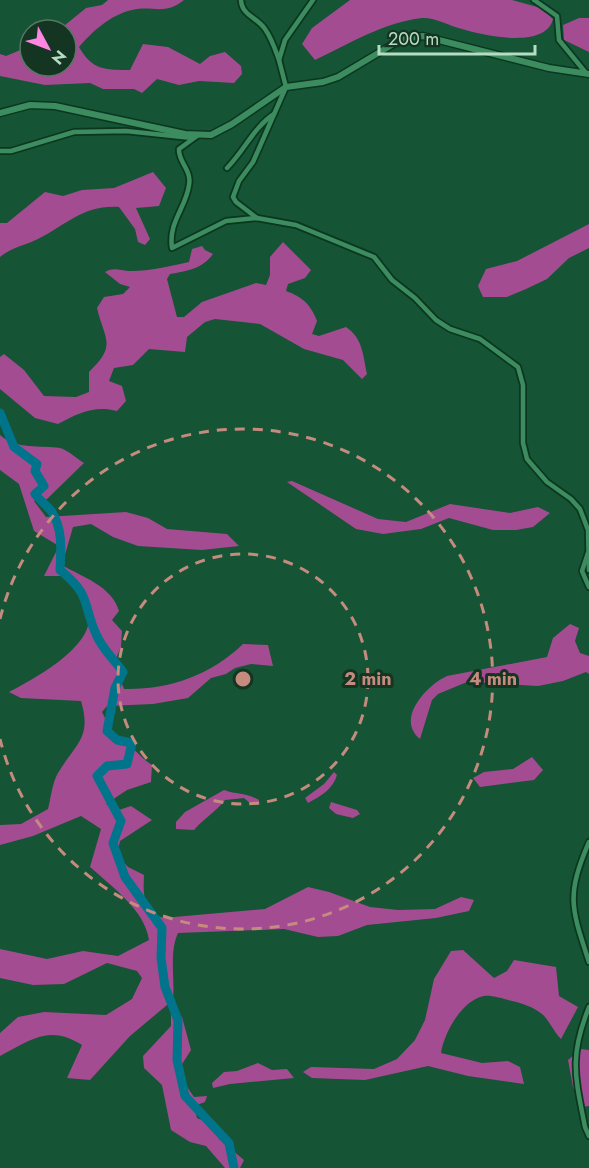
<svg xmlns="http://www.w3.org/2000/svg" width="589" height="1168" viewBox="0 0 589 1168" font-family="Jost,sans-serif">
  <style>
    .green { fill: #a44c91 }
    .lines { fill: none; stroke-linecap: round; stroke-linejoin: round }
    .river { stroke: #00748a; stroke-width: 9 }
    .minor-casing { stroke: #0b3720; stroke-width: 8 }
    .tertiary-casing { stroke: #0b3720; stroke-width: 9 }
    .minor { stroke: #3d8c60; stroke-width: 4.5 }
    .tertiary { stroke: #3d8c60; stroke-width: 6 }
    .ring { fill: none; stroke: #c58b7e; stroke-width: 3; stroke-dasharray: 10 8 }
    .centre { fill: #c58b7e; stroke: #143522; stroke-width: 3 }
    .ring-label { font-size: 18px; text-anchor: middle; font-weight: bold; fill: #c58b7e; stroke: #143522; stroke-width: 6; stroke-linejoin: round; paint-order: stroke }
  </style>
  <rect width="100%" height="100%" fill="#155434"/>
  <!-- green -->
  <g class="green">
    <path d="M108 0H184C164 16 154 5 132 10 110 15 93 31 79 47 92 70 105 70 130 70L143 44 168 47 200 64 210 56 225 52 241 66 242 74 234 83 199 81 179 85 157 79 142 93 134 89H103L90 83 45 85 0 76V54L6 56 30 46V66H66V30H59L86 8 102 5Z"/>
    <path d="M350 0H512L541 8 553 19C546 49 485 36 462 29 450 26 434 17 422 18 382 23 351 43 315 60L302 44 312 28Z"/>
    <path d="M579 18H589V52L564 40 563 25Z"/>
    <path d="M153 172 166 188 159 206 136 208 150 239 145 245 138 242 135 229 119 207C83 205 68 224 38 239 26 245 10 248 0 257V223H7L45 192 63 196 82 190 114 188Z"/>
    <path d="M589 224V248L569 258 547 279 526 289 507 297H483L478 286 486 269 517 261Z"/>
    <path d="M283 242 311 270 305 278 288 284 286 291C303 297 311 305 317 321L312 334 319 336 346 327C363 338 363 356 367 374L362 379 343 360 304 349 260 324 215 319 205 322 187 337 185 352 149 349 133 365 114 368 109 381 122 386 126 401 117 411C95 405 78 413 58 424L35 418 0 389V357L4 354 24 370 44 396 76 397 89 392V372C117 345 105 341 97 308L104 297 123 294 130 287 120 284 105 272C113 267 120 270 128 271 145 272 171 266 189 262L192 249 202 246 205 250 213 254C202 269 187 271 170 274L167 279 177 317H184L202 302 256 283 266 285 270 275V257Z"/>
    <path d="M0 435C16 450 41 445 60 448 68 450 77 459 84 463L47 499 34 501 46 517 126 512 148 518 167 529 227 534 239 546 202 550 138 546 113 537 91 524 73 527 62 565C82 577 112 586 119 611L112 620 122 631 121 647 114 663 124 689C169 690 211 675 243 644L268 645 273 666 251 664 235 668 226 674 211 678 188 698 153 704 107 706 102 712 113 734C129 741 138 756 152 765L151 782 127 790 106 804 116 811 131 806 152 820 120 841 117 855 128 867 144 875C143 895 143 911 163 918L265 909 308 887 329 892 370 907 398 910 435 909 461 897 474 900 469 911 436 918 367 925 338 936 318 937 284 929 178 933C169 952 175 979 173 1000L130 1036 90 1080 67 1078 82 1045C49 1024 31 1040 0 1056V1033L18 1017 44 1012 106 1015 132 999 142 978 137 971 107 963 64 984 33 985 0 978V949L47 959 83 951 118 956 149 940C145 910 111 886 90 867L101 829 81 816 33 836 0 845V825L21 824 48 809C51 798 52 783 58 773 76 743 92 738 81 701L21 698 9 692C34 679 87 650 89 620 90 604 75 587 65 576H44L59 546 34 531 19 484 0 470Z"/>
    <path d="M292 481 378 519 406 522 450 504 510 513 538 507 550 513 533 527 516 530H493L449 518 421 529 383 534 356 529 287 482Z"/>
    <path d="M570 624 579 628 575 641 580 653 589 656V674L586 672 563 681 538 686 467 682 438 694 432 700 420 739C395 719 427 685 447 676L547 657 553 638Z"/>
    <path d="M532 757 543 770 534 780 480 787 473 778 484 772 513 769Z"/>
    <path d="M334 772 337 775C333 789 321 796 308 803L305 798 324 784Z"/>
    <path d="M224 790C238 795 244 792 259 800L258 805 251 804 244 798 225 800C216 812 204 818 194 830L176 829V822L185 812Z"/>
    <path d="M331 802 357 810 360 814 353 818 336 814 329 808Z"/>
    <path d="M463 950 494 978 507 971 514 960 556 967 559 996 578 1007 561 1039C554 1032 549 1020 542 1014 533 1007 522 1003 512 1001 504 999 492 995 484 996 462 1000 444 1033 441 1053L482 1063 508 1061 520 1067 524 1084 468 1076 428 1066 365 1080 312 1078 303 1072 311 1067 374 1069 397 1059 415 1040 425 1020 434 979 451 951Z"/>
    <path d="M171 1009 182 1017 191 1050 177 1072 194 1097 207 1096 205 1102 194 1106 197 1118 211 1124 219 1139 244 1160 240 1168H225L206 1146 190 1142 171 1130 162 1085 144 1068 143 1056 171 1026Z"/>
    <path d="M581 1049 589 1050V1106L582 1107 573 1087 568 1060Z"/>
    <path d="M258 1063 272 1070 287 1069 294 1078 230 1084 213 1088 212 1083 224 1072 237 1071Z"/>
  </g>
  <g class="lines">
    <!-- river -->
    <path class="river" d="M0 413 14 447 37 464 35 471 44 486 35 494C40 501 47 505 52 512 63 530 61 550 60 570 92 596 82 603 96 634 102 649 114 659 123 672L115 688 107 731 117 740 132 743 127 764 107 766 97 776 121 821 113 843 125 877 162 928 161 958 165 987 178 1020 177 1060 185 1096 229 1143 234 1168"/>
    <!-- minor casing -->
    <g class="minor-casing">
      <g id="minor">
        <path d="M241 0C242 16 257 17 265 29 272 39 275 49 279 60"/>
        <path d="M534 0 557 16 559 40 586 73"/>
        <path d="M197 136 179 149C178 162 192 170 189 185 186 208 168 222 172 248L226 221 257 218 296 225 374 257 392 280 415 298 436 320 450 329 480 339 518 367 523 385V443L527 459 547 482 571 499 580 509 588 530 589 570"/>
        <path d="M0 151H11L74 132 126 131 192 138"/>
        <path d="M227 168C244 151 254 127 274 114"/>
        <path d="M257 218 236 202 233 197 239 181 253 162 286 87 279 60 285 40 313 0"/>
        <path d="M588 553 582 571 589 587"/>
        <path d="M589 842C566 896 571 907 589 962"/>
        <path d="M589 1007C569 1057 575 1076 585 1127L589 1136"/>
      </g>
    </g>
    <!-- tertiary casing -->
    <g class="tertiary-casing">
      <path id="tertiary" d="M0 113 30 105 55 106 185 134 211 135 232 124 286 87 323 82 338 77 400 40 423 36 549 68 589 74"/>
    </g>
    <!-- minor -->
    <use href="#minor" class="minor"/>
    <!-- tertiary -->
    <use href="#tertiary" class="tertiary"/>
  </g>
  <!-- distance rings -->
  <g class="ring">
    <circle cx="243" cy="679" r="125"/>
    <path d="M0 619A250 250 0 1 1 0 739"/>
  </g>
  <circle cx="243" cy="679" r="9" class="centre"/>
  <g class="ring-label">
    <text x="368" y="685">2 min</text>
    <text x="493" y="685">4 min</text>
  </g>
  <!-- north arrow -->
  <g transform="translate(48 48) rotate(131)"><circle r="28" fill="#143522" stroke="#557863" stroke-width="1.5"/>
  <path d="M0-4.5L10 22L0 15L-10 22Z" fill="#fd86e2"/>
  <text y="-9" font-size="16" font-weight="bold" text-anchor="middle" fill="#b7dcc4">N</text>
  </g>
  <!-- scale -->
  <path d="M379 45v9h156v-9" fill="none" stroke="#b7dcc4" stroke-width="3"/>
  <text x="388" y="45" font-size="18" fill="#b7dcc4" stroke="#143522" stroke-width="4.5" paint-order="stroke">200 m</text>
</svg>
